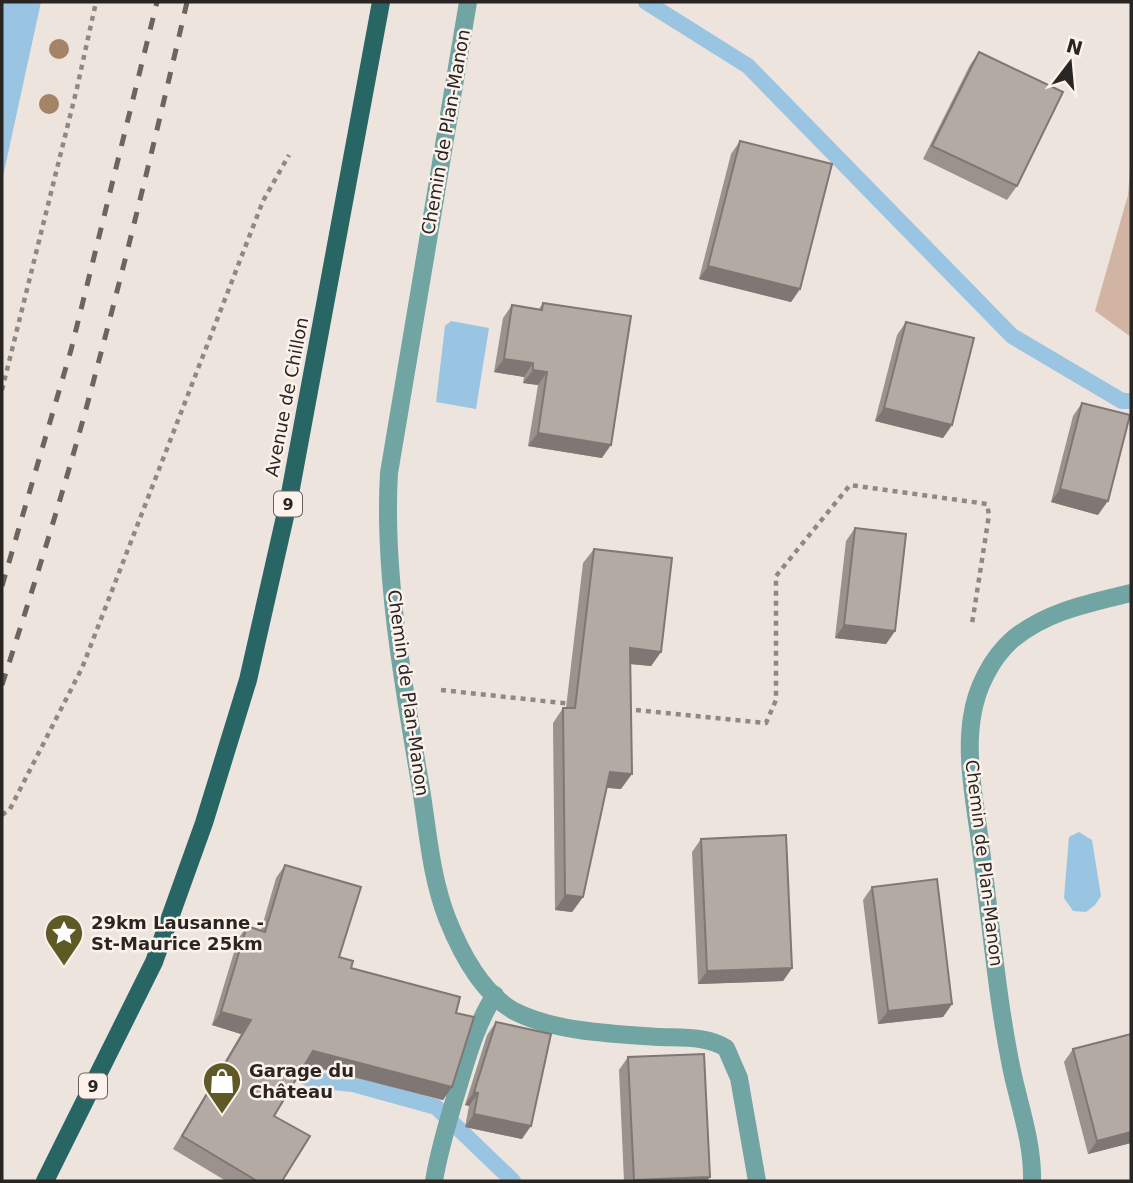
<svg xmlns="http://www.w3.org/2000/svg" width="1133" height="1183" viewBox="0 0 1133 1183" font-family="'DejaVu Sans',sans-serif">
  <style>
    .green { fill: #d1b4a1 }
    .water { fill: #99c5e3 }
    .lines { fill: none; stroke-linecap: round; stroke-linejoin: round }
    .stream { stroke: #99c5e3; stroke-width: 16 }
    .path { stroke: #8f8884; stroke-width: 4.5; stroke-dasharray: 5 5; stroke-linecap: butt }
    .lane { stroke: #70a5a4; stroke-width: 18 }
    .street { stroke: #70a5a4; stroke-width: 18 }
    .primary { stroke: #286565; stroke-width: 18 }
    .rail { stroke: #6b6562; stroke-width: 5; stroke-dasharray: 12 12; stroke-linecap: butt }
    .tree { fill: #a58366 }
    .wall { fill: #9b928d }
    .shaded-wall { fill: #7e7773 }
    .building { fill: #b4aaa4; stroke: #7e7773; stroke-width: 2 }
    .labels { text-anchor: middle; stroke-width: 5; stroke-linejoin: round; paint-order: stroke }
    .shield { fill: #fcf2eb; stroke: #68625f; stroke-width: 2 }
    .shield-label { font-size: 16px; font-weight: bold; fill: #292523 }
    .street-label { font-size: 18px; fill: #292523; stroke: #fcf2eb }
    .poi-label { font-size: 18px; font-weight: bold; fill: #292523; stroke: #fcf2eb; text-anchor: start }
  </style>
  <rect width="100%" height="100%" fill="#eee4de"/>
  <!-- green -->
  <path class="green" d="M1131 156V337L1095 311 1128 195Z"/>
  <!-- water -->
  <g class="water">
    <path d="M2 2H41L2 181Z"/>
    <path d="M451 321 489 328 476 409 436 402 445 326Z"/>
    <path d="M1079 832 1092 840 1101 896 1095 905 1086 912 1073 911 1064 898 1069 837Z"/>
  </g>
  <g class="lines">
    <!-- stream -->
    <g class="stream">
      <path d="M646 2 748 66 1012 336 1122 401H1131"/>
      <path d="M282 1066 312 1080 353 1084 436 1107 513 1181"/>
    </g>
    <!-- path -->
    <g class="path">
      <path d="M2 390 77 88 96 2"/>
      <path d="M441 690 572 704"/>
      <path d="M626 709 766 723 776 700V576L850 485 987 504 989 515 972 624"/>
      <path d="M2 815 10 809 82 668 263 201 289 155"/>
    </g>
    <!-- lane -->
    <path class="lane" d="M434 1181C439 1150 448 1121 457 1091 467 1058 476 1024 495 995"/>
    <!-- street -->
    <g class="street">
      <path d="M468 2 389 473C383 573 404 689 421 789 428 832 431 877 447 918 460 951 482 993 514 1011 554 1032 615 1034 660 1037 682 1038 707 1036 726 1048L739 1078 757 1181"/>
      <path d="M1032 1181C1033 1144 1020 1108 1012 1071 997 999 991 923 981 850 976 807 965 760 972 717 976 689 991 658 1013 639 1047 611 1090 603 1131 593"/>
    </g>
    <!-- primary -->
    <path class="primary" d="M45 1181 154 962 204 823 248 680 289 499 381 2"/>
    <!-- rail -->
    <g class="rail">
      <path d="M2 586 71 350 157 2"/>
      <path d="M2 685C36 579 70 472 98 364 130 244 159 123 187 2"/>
    </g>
  </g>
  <!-- trees -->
  <g class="tree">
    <circle cx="59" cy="49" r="10"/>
    <circle cx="49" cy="104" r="10"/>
  </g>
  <!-- wall -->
  <g class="wall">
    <path d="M979 52 1017 186 1007 200 923 159 970 65Z"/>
    <path d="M740 141 800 289 791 302 699 279 731 154Z"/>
    <path d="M543 303 602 458 528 446 538 385 523 383 524 377 494 372 503 318 512 305 539 309Z"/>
    <path d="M906 322 952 425 943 438 875 421 897 335Z"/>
    <path d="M1082 403 1098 515 1051 502 1073 416Z"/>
    <path d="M855 528 895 631 886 644 835 638 846 541Z"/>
    <path d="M594 549 661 652 651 666 630 664 621 789 607 788 583 897 572 912 555 910 553 723 563 708H566L583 563Z"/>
    <path d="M1131 808V836H1130Z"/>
    <path d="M701 839 792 968 783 981 698 984 692 852Z"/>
    <path d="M285 865 339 957 351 968 456 1013 452 1087 443 1100 305 1065 274 1116 282 1181H226L173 1149 241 1034 212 1025 238 939 247 926 261 930 276 878Z"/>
    <path d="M872 887 952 1004 943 1017 878 1024 863 900Z"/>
    <path d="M496 1022 522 1139 465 1127 469 1106 465 1105 487 1035Z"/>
    <path d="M1131 1034V1143L1088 1154 1064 1062 1073 1049Z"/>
    <path d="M628 1057 710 1177 707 1181H624L619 1070Z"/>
  </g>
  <!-- shaded-wall -->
  <g class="shaded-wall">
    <path d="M708 266 800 289 791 302 699 279Z"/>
    <path d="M504 359 533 363 524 377 494 372Z"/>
    <path d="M533 370 547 372 538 385 523 383Z"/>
    <path d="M884 408 952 425 943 438 875 421Z"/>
    <path d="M538 433 611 445 602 458 528 446Z"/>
    <path d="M1060 489 1108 501 1098 515 1051 502Z"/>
    <path d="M844 625 895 631 886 644 835 638Z"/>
    <path d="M630 648 661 652 651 666 620 663Z"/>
    <path d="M610 772 632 774 621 789 600 787Z"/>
    <path d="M565 895 583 897 572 912 555 910Z"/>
    <path d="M792 968 783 981 698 984 707 971Z"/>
    <path d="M952 1004 943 1017 878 1024 888 1011Z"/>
    <path d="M221 1012 251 1020 241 1034 212 1025Z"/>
    <path d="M313 1051 452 1087 443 1100 304 1064Z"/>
    <path d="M474 1092 478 1093 469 1106 465 1105Z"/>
    <path d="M474 1114 531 1126 522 1139 465 1127Z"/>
    <path d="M1131 1132V1143L1088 1154 1097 1141Z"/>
    <path d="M710 1177 707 1181H633L634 1180Z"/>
  </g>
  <!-- building -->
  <g class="building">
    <path d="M979 52 1063 92 1017 186 932 146Z"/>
    <path d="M740 141 832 164 800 289 708 266Z"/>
    <path d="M543 303 631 316 611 445 538 433 547 372 533 370V363L504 359 512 305 542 310Z"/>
    <path d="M906 322 974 338 952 425 884 408Z"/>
    <path d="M1082 403 1130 415 1108 501 1060 489Z"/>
    <path d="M855 528 906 534 895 631 844 625Z"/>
    <path d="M594 549 672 558 661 652 630 648 632 774 610 772 583 897 565 895 563 708H575Z"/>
    <path d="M786 835 792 968 707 971 701 839Z"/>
    <path d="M285 865 361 887 339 957 353 961 351 968 460 997 456 1013 474 1017 452 1087 313 1051 274 1116 310 1136 282 1181H257L182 1136 251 1020 221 1012 247 926 265 932Z"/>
    <path d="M937 879 952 1004 888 1011 872 887Z"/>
    <path d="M496 1022 551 1034 531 1126 474 1114 478 1093 474 1092Z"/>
    <path d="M1131 1034V1132L1097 1141 1073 1049Z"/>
    <path d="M704 1054 710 1177 634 1180 628 1057Z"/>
  </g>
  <!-- icons -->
  <defs>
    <g id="sight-pin" transform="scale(2.0125)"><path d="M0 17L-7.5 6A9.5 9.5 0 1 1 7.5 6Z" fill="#5f5926" stroke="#fcf2eb"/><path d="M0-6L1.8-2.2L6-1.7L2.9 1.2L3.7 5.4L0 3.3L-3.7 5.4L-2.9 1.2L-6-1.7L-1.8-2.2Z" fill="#fff"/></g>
    <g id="shop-pin" transform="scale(2.0125)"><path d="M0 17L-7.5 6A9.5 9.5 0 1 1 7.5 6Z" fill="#5f5926" stroke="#fcf2eb"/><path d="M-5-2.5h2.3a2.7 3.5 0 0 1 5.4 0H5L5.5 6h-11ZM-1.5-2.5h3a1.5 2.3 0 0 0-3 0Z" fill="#fff"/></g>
  </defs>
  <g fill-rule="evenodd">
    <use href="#sight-pin" x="64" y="933"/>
    <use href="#shop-pin" x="222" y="1081"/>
  </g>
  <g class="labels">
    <!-- shield labels -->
    <g class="shield">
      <rect x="274" y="491.5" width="28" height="25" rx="5"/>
      <rect x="79" y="1073.5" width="28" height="25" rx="5"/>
    </g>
    <g class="shield-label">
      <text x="288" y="510">9</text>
      <text x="93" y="1092">9</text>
    </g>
    <!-- street labels -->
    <g class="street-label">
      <text transform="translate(446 132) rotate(-80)" y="6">Chemin de Plan-Manon</text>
      <text transform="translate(287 397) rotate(-79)" y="6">Avenue de Chillon</text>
      <text transform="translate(408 693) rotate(82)" y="6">Chemin de Plan-Manon</text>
      <text transform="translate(984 863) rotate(83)" y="6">Chemin de Plan-Manon</text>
    </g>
    <!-- poi labels -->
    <g class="poi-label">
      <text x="91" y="929">29km Lausanne -<tspan x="91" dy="21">St-Maurice 25km</tspan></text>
      <text x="249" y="1077">Garage du<tspan x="249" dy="21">Château</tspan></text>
    </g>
  </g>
  <!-- border -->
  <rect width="1133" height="1183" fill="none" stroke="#292523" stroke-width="7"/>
  <!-- north arrow -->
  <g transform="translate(1070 63) rotate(16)" stroke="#fcf2eb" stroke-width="5" paint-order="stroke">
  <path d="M0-5L12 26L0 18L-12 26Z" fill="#292523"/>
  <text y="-10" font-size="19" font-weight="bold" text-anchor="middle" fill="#292523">N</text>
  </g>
</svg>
